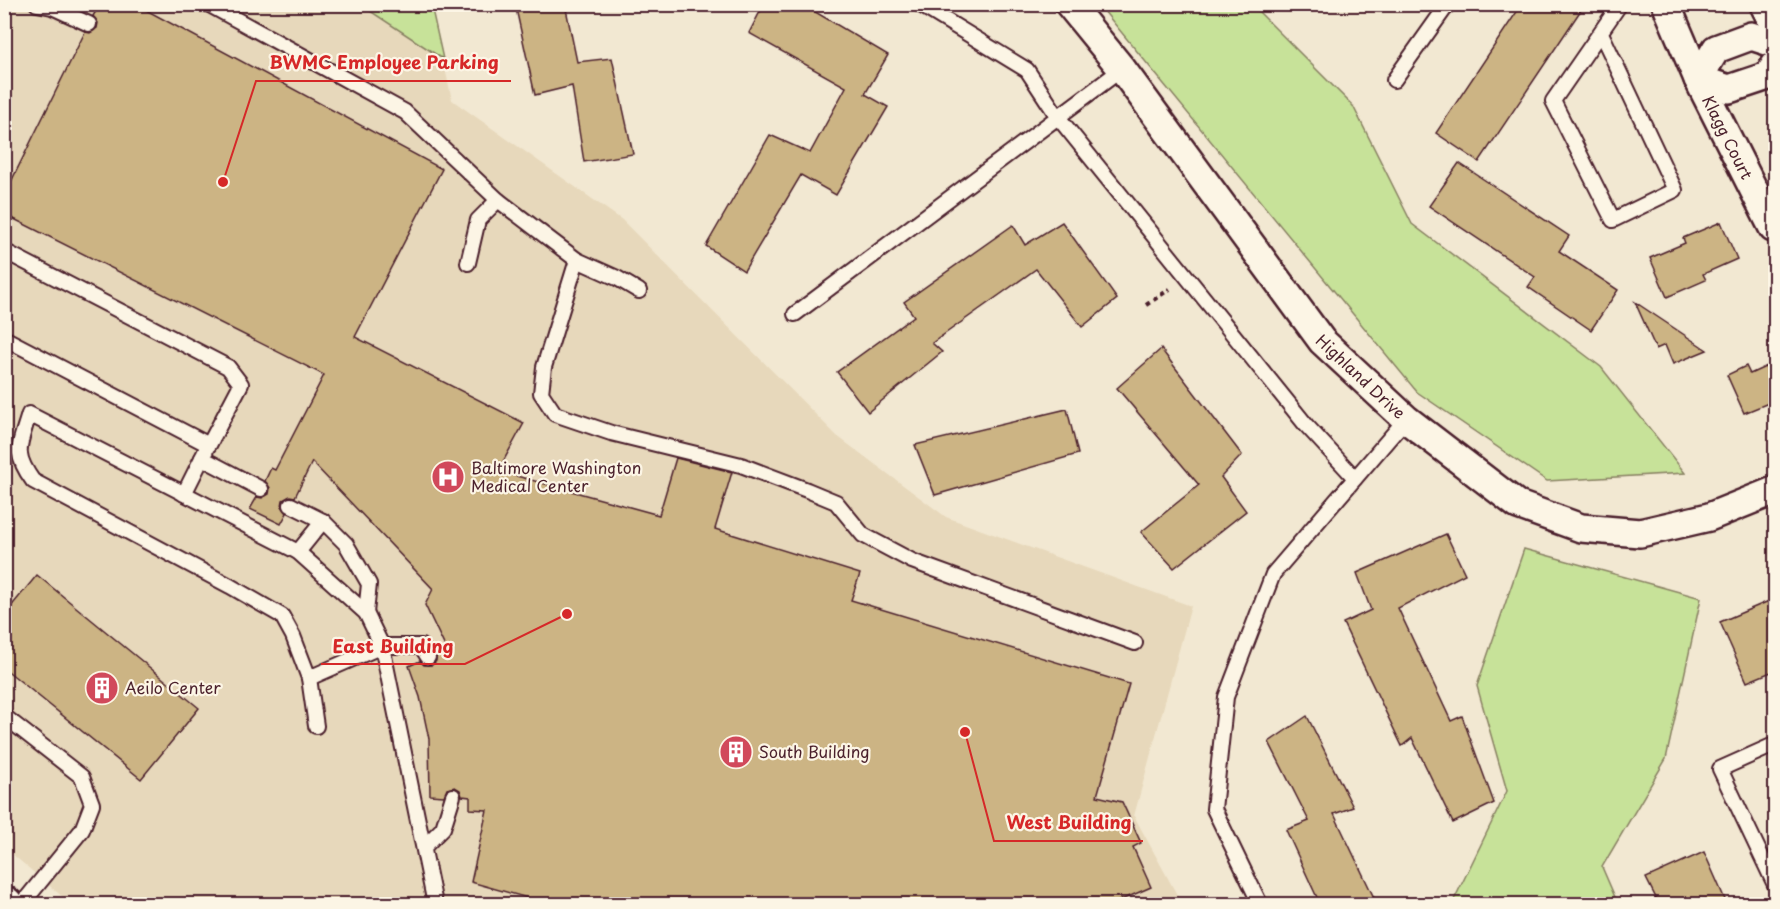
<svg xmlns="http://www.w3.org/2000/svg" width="1780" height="909" viewBox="0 0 1780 909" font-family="'Playpen Sans',sans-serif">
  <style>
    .built { fill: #e7d8bb }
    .green { fill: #c7e299; stroke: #888062; stroke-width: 1.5 }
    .building { fill: #ccb484; stroke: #4a1f2b; stroke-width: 1.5 }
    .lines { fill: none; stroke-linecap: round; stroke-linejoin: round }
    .service-casing { stroke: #4a1f2b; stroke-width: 18 }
    .minor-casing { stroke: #4a1f2b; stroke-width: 32 }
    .tertiary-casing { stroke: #4a1f2b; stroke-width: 38 }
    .path { stroke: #4a1f2b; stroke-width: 4; stroke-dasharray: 4.5 4.5; stroke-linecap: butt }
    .service { stroke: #fcf5e5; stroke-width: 14 }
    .minor { stroke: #fcf5e5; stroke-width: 27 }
    .tertiary { stroke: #fcf5e5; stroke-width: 33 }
    .labels { text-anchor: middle; stroke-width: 4.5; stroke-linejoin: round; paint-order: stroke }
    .street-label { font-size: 16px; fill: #4a1f2b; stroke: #fcf5e5 }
    .poi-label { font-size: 16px; fill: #4a1f2b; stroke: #fcf5e5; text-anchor: start }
    .leader { fill: none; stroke: #d62828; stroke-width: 2 }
    .callout-dot { fill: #d62828; stroke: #fcf5e5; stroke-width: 2 }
    .callout-label { font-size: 18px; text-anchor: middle; font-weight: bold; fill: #d62828; stroke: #fcf5e5; stroke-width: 4.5; stroke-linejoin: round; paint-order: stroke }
  </style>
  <rect width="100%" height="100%" fill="#f2e8d2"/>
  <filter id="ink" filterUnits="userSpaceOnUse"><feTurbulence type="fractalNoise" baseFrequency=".0167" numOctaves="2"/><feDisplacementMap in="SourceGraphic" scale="12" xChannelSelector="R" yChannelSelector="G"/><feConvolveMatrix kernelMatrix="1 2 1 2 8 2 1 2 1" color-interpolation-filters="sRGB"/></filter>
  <g filter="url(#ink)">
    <!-- built -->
    <path class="built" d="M5 5H361L443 59 452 100 622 220 837 436 946 517 1191 606 1134 816 1182 904H71L5 848Z"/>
    <!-- green -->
    <g class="green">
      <path d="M361 5H431L443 59Z"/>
      <path d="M1099 5H1252L1353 106 1412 224 1601 367 1685 473 1547 481 1417 392Z"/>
      <path d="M1524 549 1701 598 1666 759 1602 867 1618 904H1452L1507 791 1477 686Z"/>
    </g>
    <!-- building -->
    <g class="building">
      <path d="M100 4H135L442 169 355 337 524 423 498 471 659 515 676 458 732 472 715 529 860 574 851 600 1129 684 1097 796 1122 802 1141 843 1133 847 1151 887 1112 904H549L471 882 487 810 470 809V797L462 796 460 790 455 787 447 789 444 796 430 795 429 739 420 697 409 666 420 661 424 665H432L436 661V654L446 649 425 605 433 589 312 462 295 497 290 496 283 500 282 506 287 513 281 524 250 509 257 497 262 498 269 494 270 488 265 481 271 468 275 470 324 375 4 214V196L85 32 90 33 97 28 98 23 93 16Z"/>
      <path d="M515 4H565L577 62 612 58 633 154 584 162 572 86 535 95Z"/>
      <path d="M764 4H802L888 55 865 94 888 107 836 195 801 175 744 271 706 246 770 135 810 153 846 87 749 33Z"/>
      <path d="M1522 4H1585L1479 162 1436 133Z"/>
      <path d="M1459 163 1569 236 1559 251 1618 290 1591 330 1528 287 1535 277 1429 206Z"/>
      <path d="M1062 222 1117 299 1082 327 1036 269 932 343 942 352 868 412 837 372 914 316 904 302 1013 225 1025 245Z"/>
      <path d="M1721 222 1737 259 1703 274 1706 280 1667 297 1650 258 1685 243 1683 238Z"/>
      <path d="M1635 302 1707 350 1673 364 1665 345 1656 349Z"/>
      <path d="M1161 349 1242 455 1221 477 1246 511 1174 568 1141 532 1199 485 1117 388Z"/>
      <path d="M1776 362V400L1744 413 1727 375 1746 366 1750 374Z"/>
      <path d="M1067 409 1078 454 935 495 915 445Z"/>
      <path d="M1446 534 1465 574 1398 608 1451 721 1462 716 1494 803 1453 823 1412 738 1402 746 1343 623 1371 610 1357 573Z"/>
      <path d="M37 575 199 708 141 779 4 668V615Z"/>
      <path d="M1776 598V670L1747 682 1720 622Z"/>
      <path d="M1307 716 1353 807 1334 814 1377 904H1320L1286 830 1309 821 1269 742Z"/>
      <path d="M1704 852 1727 904H1659L1646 878Z"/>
    </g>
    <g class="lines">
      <!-- service casing -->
      <g class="service-casing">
        <g id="service">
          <path d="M37 4 52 7 89 24"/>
          <path d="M208 4 405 112 498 200 577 260 617 278 639 291"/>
          <path d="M919 4 1027 70 1058 117 1306 425 1355 478"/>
          <path d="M1601 33 1675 190 1613 220 1553 101 1620 4"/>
          <path d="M1394 80 1448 4"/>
          <path d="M4 251 228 367 241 384 209 445 4 338"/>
          <path d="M577 260 544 367 541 393 555 414 611 433 741 465 807 490 836 502 863 535 912 561 1135 643"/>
          <path d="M468 263 478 220 498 200"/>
          <path d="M795 314 1122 69"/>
          <path d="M202 458 261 489"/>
          <path d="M184 494 206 450"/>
          <path d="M291 505 323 521 346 544 369 584 366 613"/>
          <path d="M298 552 323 521"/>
          <path d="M309 678 382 646H421L428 657"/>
          <path d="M4 716 82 777 92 804 82 830 22 904"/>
          <path d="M316 726 309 678 293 636 282 616 230 586 33 481C12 452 20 445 29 414L298 552 366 613 382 646 435 904"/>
          <path d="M1776 744 1720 769 1776 887"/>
          <path d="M424 847 443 828 453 796"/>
          <path d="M1260 904 1214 809 1226 697 1273 574 1406 419"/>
        </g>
      </g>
      <!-- minor casing -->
      <g class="minor-casing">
        <g id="minor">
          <path id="s1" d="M1069 4 1122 69 1322 341 1406 419 1518 505 1581 528 1640 533 1709 517 1776 490"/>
          <path id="s2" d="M1666 4 1698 79 1773 228"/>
          <path d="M1776 44 1751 36 1716 49 1698 79 1729 89 1768 76 1776 64"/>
        </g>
      </g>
      <!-- tertiary casing -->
      <g class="tertiary-casing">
        <g id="tertiary">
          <path d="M1767 4 1776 22"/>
          <path d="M4 903 6 904"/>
        </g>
      </g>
      <!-- path -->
      <path class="path" d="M1146 305 1170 289"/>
      <!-- service -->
      <use href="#service" class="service"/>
      <!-- minor -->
      <use href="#minor" class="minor"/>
      <!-- tertiary -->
      <use href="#tertiary" class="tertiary"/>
    </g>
  </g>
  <!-- icons -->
  <defs>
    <g id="hospital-disc" transform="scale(1.725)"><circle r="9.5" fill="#d1495b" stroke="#fcf5e5"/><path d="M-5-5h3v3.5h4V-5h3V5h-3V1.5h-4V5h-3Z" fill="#fff"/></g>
    <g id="building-disc" transform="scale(1.725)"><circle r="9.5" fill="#d1495b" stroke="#fcf5e5"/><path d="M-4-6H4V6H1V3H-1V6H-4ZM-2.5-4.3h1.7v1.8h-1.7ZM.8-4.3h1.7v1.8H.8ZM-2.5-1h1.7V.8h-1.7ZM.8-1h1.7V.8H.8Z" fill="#fff"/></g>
  </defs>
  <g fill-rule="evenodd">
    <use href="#hospital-disc" x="448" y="477"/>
    <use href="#building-disc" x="102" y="688"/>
    <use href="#building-disc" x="736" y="752"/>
  </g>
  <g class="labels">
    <!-- street labels -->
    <g class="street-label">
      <text dy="6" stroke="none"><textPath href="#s2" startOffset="147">Klagg Court</textPath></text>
      <text dy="6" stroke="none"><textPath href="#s1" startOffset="474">Highland Drive</textPath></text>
    </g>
    <!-- poi labels -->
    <g class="poi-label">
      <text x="471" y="474">Baltimore Washington<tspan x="471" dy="18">Medical Center</tspan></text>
      <text x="125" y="694">Aeilo Center</text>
      <text x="759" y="758">South Building</text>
    </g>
  </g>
  <!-- callouts -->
  <path class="leader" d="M223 182L256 81H511M567 614L465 664H321M965 732L994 841H1143"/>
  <g class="callout-dot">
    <circle cx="223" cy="182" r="6"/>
    <circle cx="567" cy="614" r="6"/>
    <circle cx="965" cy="732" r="6"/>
  </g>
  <g class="callout-label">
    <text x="384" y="69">BWMC Employee Parking</text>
    <text x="393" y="653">East Building</text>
    <text x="1069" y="829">West Building</text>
  </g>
  <!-- margin -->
  <rect width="1780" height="909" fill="none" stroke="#fcf5e5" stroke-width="24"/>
  <rect x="12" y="12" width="1756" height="885" fill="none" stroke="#4a1f2b" stroke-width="2" filter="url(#ink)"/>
</svg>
